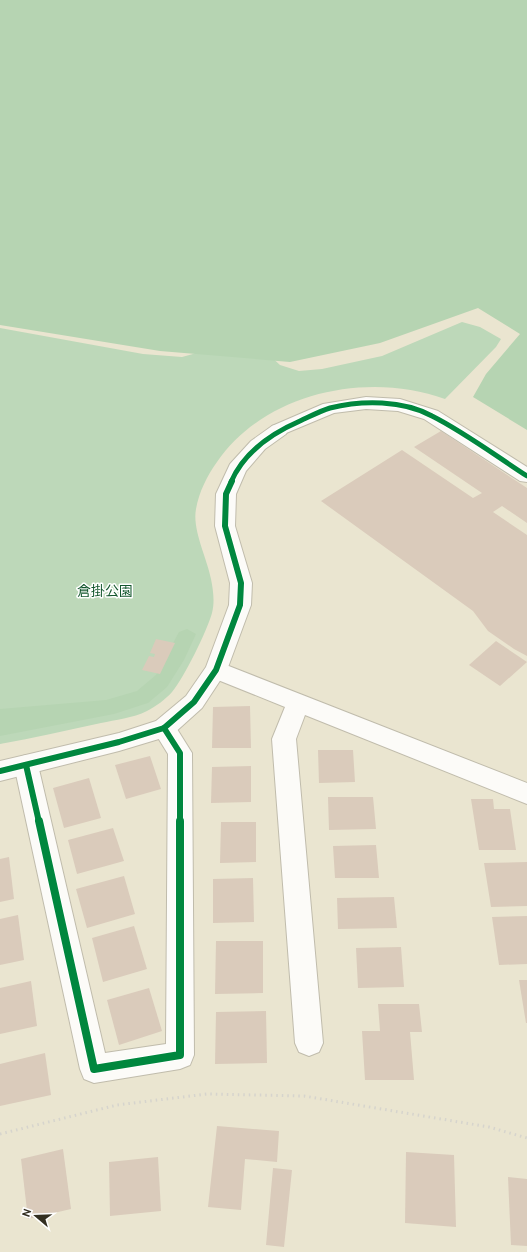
<svg xmlns="http://www.w3.org/2000/svg" width="527" height="1252" viewBox="0 0 527 1252" font-family="Overpass,'Noto Sans JP',sans-serif">
  <style>
    .green { fill: #bdd8b9 }
    .forest { fill: #b6d4b2 }
    .building { fill: #dacbbb }
    .lines { fill: none; stroke-linecap: round; stroke-linejoin: round }
    .street-casing { stroke: #c0bcac; stroke-width: 2 }
    .secondary-casing { stroke: #c0bcac; stroke-width: 2 }
    .path { stroke: #d6d4cd; stroke-width: 3; stroke-dasharray: 1.5 4; stroke-linecap: butt }
    .street { fill: #fcfbf8; fill-rule: evenodd }
    .secondary { fill: #fcfbf8; fill-rule: evenodd }
    .cycleway-far2-casing { stroke: #fff; stroke-width: 7 }
    .cycleway-far1-casing { stroke: #fff; stroke-width: 8 }
    .cycleway-casing { stroke: #fff; stroke-width: 10 }
    .cycleway-far2 { stroke: #00873e; stroke-width: 5 }
    .cycleway-far1 { stroke: #00873e; stroke-width: 6 }
    .cycleway { stroke: #00873e; stroke-width: 8 }
    .labels { text-anchor: middle; stroke-width: 3; stroke-linejoin: round; paint-order: stroke }
    .park-label { font-size: 14px; fill: #14572e; stroke: #fff }
  </style>
  <rect width="100%" height="100%" fill="#eae5d0"/>
  <!-- green -->
  <path class="green" d="M462 322 480 327 501 339 496 347 445 399C368 371 265 392 217 462 207 476 199 492 196 509 192 530 207 558 211 579 213 589 215 602 212 613 207 631 184 678 172 692 166 699 155 707 147 711 133 718 115 720 101 723 67 730 34 738 0 744V328L143 354 182 357 233 343 266 352 280 365 299 371 322 369 382 356Z"/>
  <!-- forest -->
  <g class="forest">
    <path d="M0 0H527V430L473 397 486 374 520 334 478 308 380 343 290 362 160 351 0 325Z"/>
    <path d="M187 629 196 634 184 660 167 687 148 703 114 714 0 736V709L106 700 137 691 156 675 179 632Z"/>
  </g>
  <!-- building -->
  <g class="building">
    <path d="M441 431 527 488V523L502 506 493 512 527 535V656L514 649 488 631 473 611 321 501 402 450 473 498 482 493 414 447Z"/>
    <path d="M156 639 175 643 160 674 142 670 149 656 154 657 155 654 150 653Z"/>
    <path d="M496 641 527 662 500 686 469 665Z"/>
    <path d="M250 706 251 748H212L213 707Z"/>
    <path d="M318 750H353L355 782 319 783Z"/>
    <path d="M150 756 161 789 126 799 115 765Z"/>
    <path d="M251 766V802L211 803 212 767Z"/>
    <path d="M89 778 101 818 64 828 53 788Z"/>
    <path d="M328 797H373L376 829 329 830Z"/>
    <path d="M471 799H493L494 809H510L516 850H479Z"/>
    <path d="M221 822H256V862L220 863Z"/>
    <path d="M113 828 124 861 77 874 68 840Z"/>
    <path d="M376 845 379 878H335L333 846Z"/>
    <path d="M9 857 14 899 0 902V859Z"/>
    <path d="M527 862V906L491 907 484 863Z"/>
    <path d="M124 876 135 914 87 928 76 889Z"/>
    <path d="M253 878 254 922 213 923V879Z"/>
    <path d="M394 897 397 928 338 929 337 898Z"/>
    <path d="M18 915 24 960 0 965V919Z"/>
    <path d="M527 916V964L499 965 492 917Z"/>
    <path d="M134 926 147 969 103 982 92 938Z"/>
    <path d="M216 941H263V993L215 994Z"/>
    <path d="M401 947 404 987 358 988 356 948Z"/>
    <path d="M519 980H527V1023H526Z"/>
    <path d="M31 981 37 1026 0 1034V988Z"/>
    <path d="M149 988 162 1031 119 1045 107 1000Z"/>
    <path d="M378 1004H419L422 1032H410L414 1080H365L362 1031H380Z"/>
    <path d="M266 1011 267 1063 215 1064 216 1012Z"/>
    <path d="M45 1053 51 1095 0 1106V1064Z"/>
    <path d="M217 1126 279 1131 277 1162 245 1159 241 1210 208 1207Z"/>
    <path d="M63 1149 71 1209 28 1219 21 1159Z"/>
    <path d="M406 1152 454 1155 456 1227 405 1223Z"/>
    <path d="M158 1157 161 1211 110 1216 109 1162Z"/>
    <path d="M273 1168 292 1170 284 1247 266 1245Z"/>
    <path d="M508 1177 527 1179V1246L511 1245Z"/>
  </g>
  <g class="lines">
    <!-- street casing -->
    <g class="street-casing">
      <g id="street">
        <path d="M366 397 400 399 438 411 527 467V482L520 481 424 419 398 411 366 409 334 413 279 436 272 434 270 430 272 426 323 404Z"/>
        <path d="M216 661 527 783V804L305 715 296 739 323 1043 319 1052 309 1056 299 1052 295 1043 272 739 285 707 208 676 205 670 208 664Z"/>
        <path d="M164 719 172 721 192 753 194 1055 190 1065 180 1069 94 1083 84 1079 80 1069 14 765 17 758 26 755 35 758 38 765 105 1053 166 1044 168 754 152 728 156 721Z"/>
      </g>
    </g>
    <!-- secondary casing -->
    <g class="secondary-casing">
      <path id="secondary" d="M279 424 286 426 288 430 286 434 265 449 246 471 236 494 235 526 252 583 251 605 227 670 202 708 172 735 119 751 0 781V761L119 733 156 721 186 696 206 667 229 605 230 583 215 526 216 494 230 464 251 441 272 426Z"/>
    </g>
    <!-- path -->
    <path class="path" d="M0 1134 117 1105 207 1094 304 1096 489 1127 527 1138"/>
    <!-- street -->
    <use href="#street" class="street"/>
    <!-- secondary -->
    <use href="#secondary" class="secondary"/>
    <!-- cycleway-far2 casing -->
    <g class="cycleway-far2-casing">
      <path id="cycleway-far2" d="M231 482C244 452 270 434 300 421 309 417 320 411 330 408 362 400 403 400 432 416 464 432 496 456 527 476"/>
    </g>
    <!-- cycleway-far1 casing -->
    <g class="cycleway-far1-casing">
      <g id="cycleway-far1">
        <path d="M164 728 180 753V822"/>
        <path d="M26 765 39 822"/>
        <path d="M0 771 119 742 164 728 194 702 216 670 240 605 241 583 225 526 226 494 232 481"/>
      </g>
    </g>
    <!-- cycleway casing -->
    <g class="cycleway-casing">
      <path id="cycleway" d="M39 821 94 1069 180 1055V821"/>
    </g>
    <!-- cycleway-far2 -->
    <use href="#cycleway-far2" class="cycleway-far2"/>
    <!-- cycleway-far1 -->
    <use href="#cycleway-far1" class="cycleway-far1"/>
    <!-- cycleway -->
    <use href="#cycleway" class="cycleway"/>
  </g>
  <g class="labels">
    <!-- park labels -->
    <g class="park-label">
      <text x="105" y="596">倉掛公園</text>
    </g>
  </g>
  <!-- north arrow -->
  <g transform="translate(36 1216) rotate(289)" stroke="#ffffff" stroke-width="3" paint-order="stroke">
  <path d="M0-3L7 15L0 10L-7 15Z" fill="#332f21"/>
  <text y="-6" font-size="11" font-weight="bold" text-anchor="middle" fill="#332f21">N</text>
  </g>
</svg>
